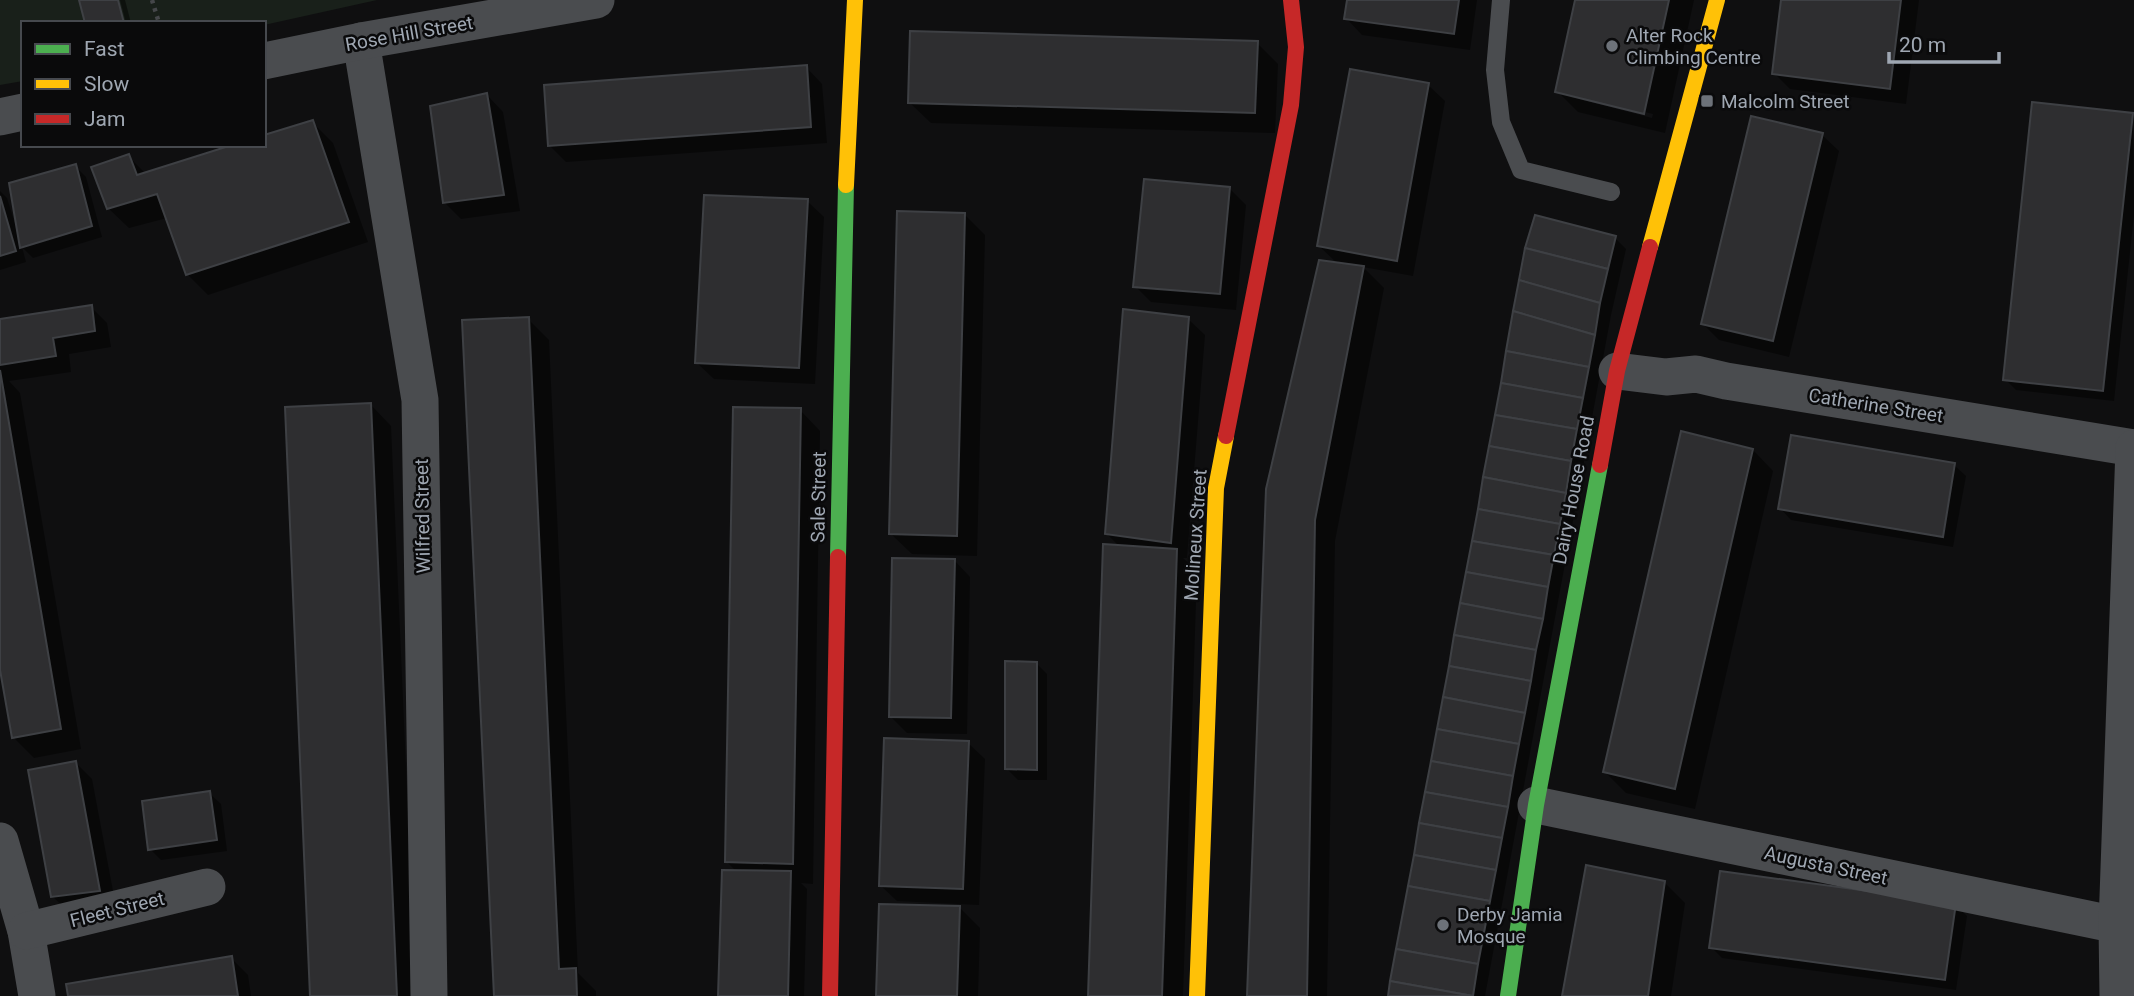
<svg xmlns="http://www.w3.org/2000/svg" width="2134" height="996" viewBox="0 0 2134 996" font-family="Roboto,sans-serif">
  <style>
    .green { fill: #19201a }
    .shadow { fill: #0007; fill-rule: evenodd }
    .building { fill: #2e2e30; stroke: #3e4044; stroke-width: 2 }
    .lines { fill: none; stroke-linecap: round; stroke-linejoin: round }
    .path { stroke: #45474a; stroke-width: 4.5; stroke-dasharray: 3.5 5; stroke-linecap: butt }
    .lane { stroke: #4a4c4f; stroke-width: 18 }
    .street { stroke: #4a4c4f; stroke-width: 37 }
    .fast { stroke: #4caf50; stroke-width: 16 }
    .slow { stroke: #ffc107; stroke-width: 16 }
    .jam { stroke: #c62828; stroke-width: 16 }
    .poi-dot { fill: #6d7279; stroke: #0a0a0b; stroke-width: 2.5 }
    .labels { text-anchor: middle; stroke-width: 5; stroke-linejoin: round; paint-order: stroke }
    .street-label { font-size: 19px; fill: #9fa7b2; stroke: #0a0a0b }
    .poi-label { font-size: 19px; fill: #9fa7b2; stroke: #0a0a0b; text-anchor: start }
  </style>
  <rect width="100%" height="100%" fill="#0f0f10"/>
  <!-- green -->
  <path class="green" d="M0 0H377L264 25V23H23V81L0 85Z"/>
  <!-- shadow -->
  <g class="shadow">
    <path d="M120 0H125L131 23H126Z"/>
    <path d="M1348 0H1477L1470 50 1362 35 1346 18Z"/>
    <path d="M1577 0H1694L1665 133 1578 112 1557 91ZM1579 96 1653 114 1652 118 1579 99Z"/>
    <path d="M1783 0H1919L1906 104 1790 89 1774 73Z"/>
    <path d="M1257 43 1278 64 1275 133 931 123 910 103Z"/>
    <path d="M806 67 822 84 827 143 566 162 550 146Z"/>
    <path d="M1428 85 1445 101 1413 276 1363 267 1384 288 1335 541 1327 996H1248L1338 264 1319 246Z"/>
    <path d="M487 95 503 112 520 211 461 219 445 203Z"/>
    <path d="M2133 115 2134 215 2114 401 2016 390 2005 379Z"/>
    <path d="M312 122 333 143 368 242 208 295 187 274 167 218 129 228 108 208 128 156 146 174 264 145Z"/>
    <path d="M1822 135 1839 151 1789 357 1719 340 1703 324Z"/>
    <path d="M75 166 86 177 102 237 33 258 22 247 26 262 0 270V191L7 198 16 227H18Z"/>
    <path d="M1229 188 1246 205 1236 310 1151 302 1135 286Z"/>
    <path d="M807 201 824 217 815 384 714 379 697 363Z"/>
    <path d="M964 214 985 235 977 556 912 554 891 534Z"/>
    <path d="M1615 238 1626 249 1611 315 1485 996H1389Z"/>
    <path d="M91 307 107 323 111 347 69 354 71 372 9 381 20 393 81 749 34 758 13 737 0 659V321Z"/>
    <path d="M528 319 549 340 578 973 596 991V996H495Z"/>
    <path d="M1188 319 1205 335 1187 558H1183L1197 571 1183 996H1090L1120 547 1107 534Z"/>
    <path d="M371 405 391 426 416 996H312Z"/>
    <path d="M800 410 820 431 813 884 801 883 807 889 804 996H720L737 872 727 862Z"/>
    <path d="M1753 450 1773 471 1695 809 1626 793 1605 772Z"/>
    <path d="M1954 465 1966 476 1953 547 1791 520 1780 508Z"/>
    <path d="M954 560 970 577 967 734 907 733 891 717Z"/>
    <path d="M1036 663 1047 674V780H1018L1007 769Z"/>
    <path d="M968 743 985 759 979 905 897 901 880 885Z"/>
    <path d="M75 762 92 779 116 907 69 912 52 896Z"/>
    <path d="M209 793 221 804 227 851 161 860 150 849Z"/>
    <path d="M1664 882 1685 903 1671 996H1564Z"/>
    <path d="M1956 905 1967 916 1956 990 1722 958 1711 947Z"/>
    <path d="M959 907 980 928 978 996H878Z"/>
    <path d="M231 958 248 975 251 996H69Z"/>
  </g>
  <!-- building -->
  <g class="building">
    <path d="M79 0H118L124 23H85Z"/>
    <path d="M1347 0H1459L1454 34 1344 19Z"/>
    <path d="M1575 0H1669L1644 114 1555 92Z"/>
    <path d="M1781 0H1901L1890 89 1772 74Z"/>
    <path d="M910 31 1258 41 1255 113 908 103Z"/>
    <path d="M807 65 811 127 548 146 544 85Z"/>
    <path d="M1350 69 1429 83 1397 261 1317 246Z"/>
    <path d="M487 93 504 195 443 203 430 106Z"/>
    <path d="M2032 102 2133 113 2103 391 2003 380Z"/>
    <path d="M1751 116 1823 133 1773 341 1701 324Z"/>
    <path d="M313 120 349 222 186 275 157 194 107 209 91 167 129 154 137 175 232 145H264V135Z"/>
    <path d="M76 164 92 226 20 248 9 183Z"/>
    <path d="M1144 179 1230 187 1220 294 1133 287Z"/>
    <path d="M704 195 808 199 799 368 695 363Z"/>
    <path d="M0 196 16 251 0 256Z"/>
    <path d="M897 211 965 213 957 536 889 534Z"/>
    <path d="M1535 215 1616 236 1608 269 1525 248Z"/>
    <path d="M1525 248 1608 269 1600 303 1519 280Z"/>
    <path d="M1319 260 1364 266 1315 520 1307 996H1247L1266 489Z"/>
    <path d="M1519 280 1600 303 1595 335 1513 311Z"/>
    <path d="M92 305 95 331 53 338 56 356 0 365V319Z"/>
    <path d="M1123 309 1189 317 1171 543 1105 534Z"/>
    <path d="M1513 311 1595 335 1589 367 1506 351Z"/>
    <path d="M529 317 559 969 576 968 577 996H494L462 320Z"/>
    <path d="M1506 351 1589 367 1583 398 1501 383Z"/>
    <path d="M0 370 61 729 12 738 0 670Z"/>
    <path d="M1501 383 1583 398 1577 429 1495 415Z"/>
    <path d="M371 403 397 996H310L285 407Z"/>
    <path d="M733 407 801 408 793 864 725 862Z"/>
    <path d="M1495 415 1577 429 1571 461 1489 446Z"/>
    <path d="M1681 431 1753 449 1675 789 1603 772Z"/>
    <path d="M1791 435 1955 463 1943 537 1778 509Z"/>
    <path d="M1489 446 1571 461 1566 493 1483 477Z"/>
    <path d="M1483 477 1566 493 1560 524 1478 509Z"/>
    <path d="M1478 509 1560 524 1554 555 1472 541Z"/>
    <path d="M1472 541 1554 555 1548 587 1466 572Z"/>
    <path d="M1103 544 1177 549 1162 996H1088Z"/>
    <path d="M892 558 955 559 951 718 889 717Z"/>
    <path d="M1466 572 1548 587 1543 619 1460 603Z"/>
    <path d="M1460 603 1543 619 1536 650 1454 635Z"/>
    <path d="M1454 635 1536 650 1531 681 1449 666Z"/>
    <path d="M1005 661 1037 662V770L1005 769Z"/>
    <path d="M1449 666 1531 681 1525 713 1443 697Z"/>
    <path d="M1443 697 1525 713 1519 744 1437 729Z"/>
    <path d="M1437 729 1519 744 1513 776 1431 761Z"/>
    <path d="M884 738 969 741 963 889 879 886Z"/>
    <path d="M76 761 100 891 51 897 28 770Z"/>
    <path d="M1431 761 1513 776 1508 807 1425 792Z"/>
    <path d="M210 791 217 840 148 850 142 801Z"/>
    <path d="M1425 792 1508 807 1502 838 1419 823Z"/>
    <path d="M1419 823 1502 838 1496 870 1414 855Z"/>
    <path d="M1414 855 1496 870 1490 901 1408 886Z"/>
    <path d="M1586 865 1665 881 1648 996H1562Z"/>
    <path d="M722 870 791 871 788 996H718Z"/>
    <path d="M1720 871 1956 903 1945 980 1709 948Z"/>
    <path d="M1408 886 1490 901 1478 964 1396 949Z"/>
    <path d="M879 904 960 906 957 996H876Z"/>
    <path d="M1396 949 1478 964 1473 996 1390 981Z"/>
    <path d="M232 956 238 996H68L66 984Z"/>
    <path d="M1390 981 1473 996H1388Z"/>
  </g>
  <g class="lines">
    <!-- path -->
    <path class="path" d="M152 0 159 23"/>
    <!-- lane -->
    <path class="lane" d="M1501 0 1495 70 1501 122 1521 170 1611 192"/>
    <!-- street -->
    <g class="street">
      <path d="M361 41 420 400 429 996"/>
      <path d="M264 61 361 41 596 0"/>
      <path d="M0 117 23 112"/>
      <path d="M1617 371 1666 377 1696 374 1726 381 2134 448"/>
      <path d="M1536 805 2117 925"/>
      <path d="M0 841 26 931 37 996"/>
      <path d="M26 931 207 887"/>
      <path d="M2118 996 2117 925 2134 448"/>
    </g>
    <!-- fast -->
    <g class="fast">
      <path d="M838 557 846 185"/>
      <path d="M1508 996 1536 805 1600 465"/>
    </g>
    <!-- slow -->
    <g class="slow">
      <path d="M846 185 855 0"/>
      <path d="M1650 247 1717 0"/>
      <path d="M1197 996 1216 488 1226 436"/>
    </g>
    <!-- jam -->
    <g class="jam">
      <path d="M1226 436 1291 105 1296 47 1291 0"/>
      <path d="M1600 465 1617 371 1650 247"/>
      <path d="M830 996 838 557"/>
    </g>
  </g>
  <!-- markers -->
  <g class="poi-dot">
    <circle cx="1612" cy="46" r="7"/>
    <rect x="1700" y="94" width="14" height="14" rx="3.5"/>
    <circle cx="1443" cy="925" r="7"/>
  </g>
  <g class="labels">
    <!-- street labels -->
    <g class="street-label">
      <text transform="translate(409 33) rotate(-10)" y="7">Rose Hill Street</text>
      <text transform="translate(1876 405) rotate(9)" y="7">Catherine Street</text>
      <text transform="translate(1573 490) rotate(-79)" y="7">Dairy House Road</text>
      <text transform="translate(818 497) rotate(-89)" y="7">Sale Street</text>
      <text transform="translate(422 516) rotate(-91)" y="7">Wilfred Street</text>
      <text transform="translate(1195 535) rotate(-86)" y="7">Molineux Street</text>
      <text transform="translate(1826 865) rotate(12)" y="7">Augusta Street</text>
      <text transform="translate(117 909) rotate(-14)" y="7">Fleet Street</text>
    </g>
    <!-- poi labels -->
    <g class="poi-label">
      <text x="1626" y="42">Alter Rock<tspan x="1626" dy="22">Climbing Centre</tspan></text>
      <text x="1721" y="108">Malcolm Street</text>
      <text x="1457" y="921">Derby Jamia<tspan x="1457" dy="22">Mosque</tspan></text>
    </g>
  </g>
  <!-- legend -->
  <rect x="21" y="21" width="245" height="126" fill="#0a0a0b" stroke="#46494e" stroke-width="2"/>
  <rect x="35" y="44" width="35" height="10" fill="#4caf50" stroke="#46494e" stroke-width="2"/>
  <text x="84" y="56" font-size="21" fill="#9fa7b2">Fast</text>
  <rect x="35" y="79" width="35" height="10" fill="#ffc107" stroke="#46494e" stroke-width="2"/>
  <text x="84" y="91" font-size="21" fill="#9fa7b2">Slow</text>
  <rect x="35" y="114" width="35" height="10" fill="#c62828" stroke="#46494e" stroke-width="2"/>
  <text x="84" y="126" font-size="21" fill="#9fa7b2">Jam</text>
  <!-- scale -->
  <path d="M1889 52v10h110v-10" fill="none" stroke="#9fa7b2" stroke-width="3.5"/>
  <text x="1899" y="52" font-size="21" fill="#9fa7b2" stroke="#0a0a0b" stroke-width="5" paint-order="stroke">20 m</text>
</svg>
